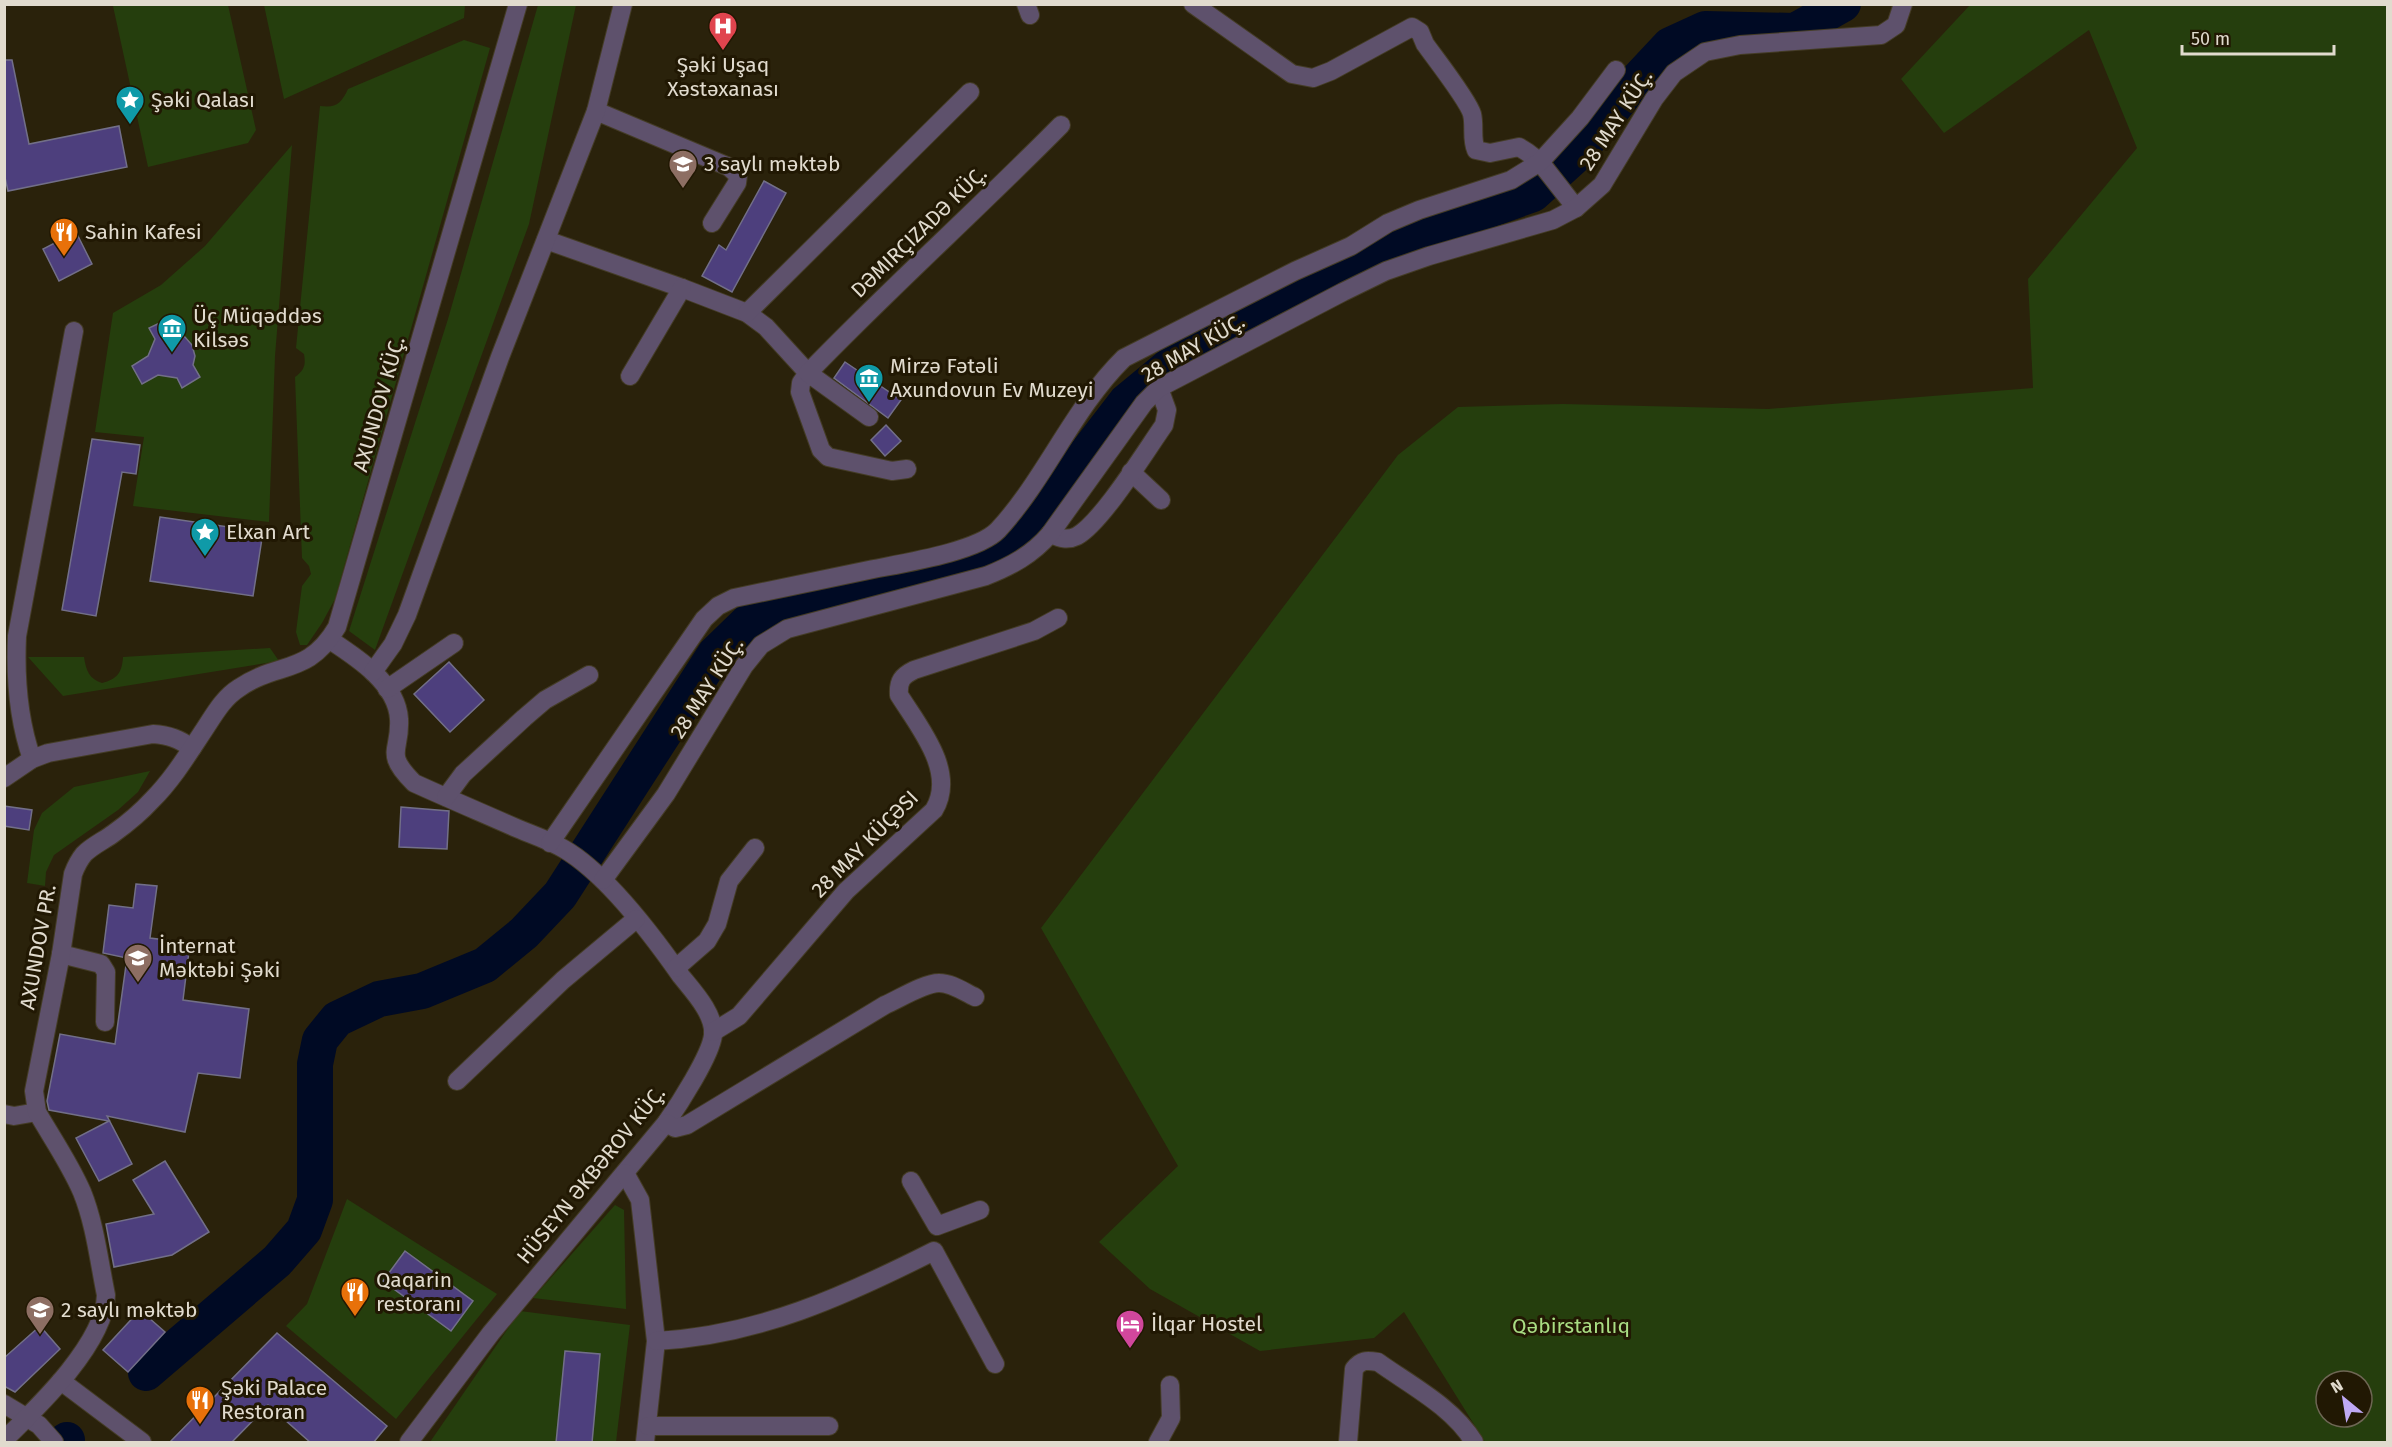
<svg xmlns="http://www.w3.org/2000/svg" width="2392" height="1447" viewBox="0 0 2392 1447" font-family="'Fira Sans',sans-serif">
  <style>
    .green { fill: #253e0d; fill-rule: evenodd }
    .lines { fill: none; stroke-linecap: round; stroke-linejoin: round }
    .river { stroke: #000a24; stroke-width: 36 }
    .building { fill: #4d3f7d; stroke: #726f88; stroke-width: 1.5 }
    .minor-casing { stroke: #443c26; stroke-width: 20 }
    .minor { stroke: #5e516c; stroke-width: 18 }
    .labels { text-anchor: middle; stroke-width: 6; stroke-linejoin: round; paint-order: stroke }
    .poi-label { font-size: 21px; fill: #e1dbce; stroke: #211803; text-anchor: start }
    .street-label { font-size: 21px; fill: #e1dbce; stroke: #211803 }
    .park-label { font-size: 21px; fill: #a9dd83; stroke: #211803 }
  </style>
  <rect width="100%" height="100%" fill="#2a220b"/>
  <!-- green -->
  <g class="green">
    <path d="M118 4 228 5 256 130 248 143 148 167 113 6Z"/>
    <path d="M264 5 465 4V5L464 18 284 99Z"/>
    <path d="M538 5H576L529 224 375 650 349 631 448 319Z"/>
    <path d="M1970 5H2387V1442H1485L1404 1312 1374 1338 1260 1351 1150 1289 1099 1242 1178 1166 1041 928 1398 455 1458 407 1563 404 1768 409 2033 388 2028 279 2137 148 2089 30 1944 133 1901 79ZM2326 1381H2362V1417H2326Z"/>
    <path d="M464 40 490 48 335 599 322 623 307 645H300L296 632 302 586 311 574 309 566 302 558 295 377C304 370 306 366 304 354L296 348 320 106C336 108 341 104 348 89Z"/>
    <path d="M292 145 275 356 269 522 133 506 144 437 95 432 113 313 161 285 205 246Z"/>
    <path d="M270 648 279 661 63 696 28 657H84C86 670 89 679 102 683 117 679 122 673 123 657Z"/>
    <path d="M150 771 138 792 118 810 54 855 46 872 45 886 27 883 34 830 42 813 74 787Z"/>
    <path d="M347 1199 497 1294 396 1419 286 1326 307 1304Z"/>
    <path d="M615 1205 624 1210 626 1309 533 1298Z"/>
    <path d="M520 1311 630 1325 616 1442H430Z"/>
  </g>
  <g class="lines">
    <!-- river -->
    <g class="river">
      <path d="M146 1373 277 1261 304 1230 315 1200V1064L320 1040 337 1019 379 999 422 991 485 965 524 933 560 895 715 654 748 622 775 610 957 569 1013 541 1066 480 1126 402 1172 364 1242 324 1341 270 1427 232 1533 194 1576 155 1626 92 1670 45 1705 29 1795 31 1843 4"/>
      <path d="M64 1442 67 1440"/>
    </g>
  </g>
  <!-- building -->
  <g class="building">
    <path d="M4 60H12L29 144 119 126 127 167 8 191 4 173Z"/>
    <path d="M764 181 786 193 732 292 702 276 719 245 726 250Z"/>
    <path d="M76 232 92 264 59 281 43 249Z"/>
    <path d="M168 319 176 333 185 337 192 345 195 356 193 365 200 377 182 388 177 378 158 375 142 384 132 366 148 356 155 339 149 328Z"/>
    <path d="M845 362 901 400 888 418 834 378Z"/>
    <path d="M886 425 901 441 885 456 871 440Z"/>
    <path d="M92 439 140 445 136 474 122 472 96 616 62 610Z"/>
    <path d="M160 517 263 532 253 596 150 581Z"/>
    <path d="M449 662 484 700 450 732 414 694Z"/>
    <path d="M4 806 32 810 29 830 4 826Z"/>
    <path d="M401 807 449 811 447 849 399 847Z"/>
    <path d="M136 884 157 886 150 938 190 943 183 1000 249 1009 240 1078 198 1073 185 1132 107 1116 132 1164 99 1181 76 1138 109 1121 49 1110 47 1101 60 1034 115 1044 127 958 103 953 109 905 133 908Z"/>
    <path d="M165 1161 209 1232 172 1255 114 1267 106 1224 154 1214 133 1180Z"/>
    <path d="M405 1251 473 1301 451 1331 383 1281Z"/>
    <path d="M140 1310 165 1332 128 1372 103 1350Z"/>
    <path d="M40 1326 60 1349 15 1392 4 1386V1358Z"/>
    <path d="M277 1333 387 1426 373 1443H311L268 1405 231 1443H169Z"/>
    <path d="M565 1351 600 1354 592 1443H556Z"/>
  </g>
  <g class="lines">
    <!-- minor casing -->
    <g class="minor-casing">
      <g id="minor">
        <path d="M1026 4 1030 15"/>
        <path d="M1193 4 1292 74 1313 78 1331 71 1412 27 1420 32 1425 44C1435 58 1468 100 1472 114 1475 126 1471 138 1476 150L1490 153 1519 147 1527 152 1540 162 1576 208"/>
        <path d="M596 111 729 167 738 175 737 183 712 223"/>
        <path d="M546 240 682 288 747 313 766 327 808 373 801 383 800 392 821 450 828 457 892 471 907 469"/>
        <path d="M747 313 970 92"/>
        <path d="M630 376 682 288"/>
        <path d="M869 417 808 373C890 288 978 209 1061 125"/>
        <path d="M1131 472 1161 500"/>
        <path d="M1050 534C1060 538 1067 541 1077 536 1102 522 1145 452 1164 425L1167 410 1159 388"/>
        <path d="M330 640C356 657 397 683 399 719 401 752 383 752 414 783 447 798 480 812 514 827 530 834 549 840 564 849 605 873 653 936 681 976 693 991 715 1014 713 1035 711 1055 678 1106 666 1123L491 1333 409 1442"/>
        <path d="M373 672 393 644 407 615 500 357 596 111 623 4"/>
        <path d="M387 689 454 643"/>
        <path d="M32 759C18 719 15 679 17 636L74 331"/>
        <path d="M4 778 32 759 48 753 153 734C169 735 179 739 192 748"/>
        <path d="M446 797 463 774 524 718 545 700 589 675"/>
        <path d="M550 843 704 619 718 606 734 598C777 589 820 580 864 571 896 564 976 553 998 530 1046 478 1073 408 1124 358L1295 271 1351 246 1388 223 1419 210 1511 180 1540 162 1580 118 1616 70"/>
        <path d="M603 880 666 794 744 666 761 645 787 629 986 576C1011 566 1032 555 1050 534L1144 403 1159 388 1343 292 1386 271 1429 256 1553 220 1576 208 1602 185 1654 99 1674 73 1705 52 1740 45 1881 35 1896 25 1903 4"/>
        <path d="M61 954 101 964 106 972 105 1022"/>
        <path d="M676 968 707 941 717 924 729 881 755 848"/>
        <path d="M713 1032 739 1016 846 891 934 810C957 772 919 727 899 695 898 681 902 676 914 670L1034 631 1058 618"/>
        <path d="M457 1081 563 980 636 919"/>
        <path d="M4 1114 14 1116 37 1112"/>
        <path d="M666 1123 675 1128 687 1125 885 1005C899 999 924 983 939 983 952 983 964 992 975 997"/>
        <path d="M625 1173 640 1200 656 1341 645 1442"/>
        <path d="M911 1181 937 1226 980 1210"/>
        <path d="M656 1341C757 1336 845 1296 934 1251L995 1364"/>
        <path d="M61 1381 142 1442"/>
        <path d="M4 1404 39 1425 54 1442"/>
        <path d="M648 1426H829"/>
        <path d="M4 1440C38 1407 105 1343 106 1295 99 1261 95 1224 82 1192 70 1164 52 1138 37 1112L34 1091 61 954 73 874C76 866 79 860 84 854 93 845 105 840 114 833 128 823 141 812 152 800 173 779 188 754 204 730 214 715 223 698 239 688 278 661 308 676 337 627L518 4"/>
        <path d="M1158 1442 1171 1418 1170 1385"/>
        <path d="M1348 1442 1354 1369C1361 1360 1366 1360 1378 1362 1410 1385 1453 1407 1474 1442"/>
      </g>
    </g>
    <!-- minor -->
    <use href="#minor" class="minor"/>
  </g>
  <!-- icons -->
  <defs>
    <g id="hospital-pin" transform="scale(1.5)"><path d="M0 17L-7.5 6A9.5 9.5 0 1 1 7.5 6Z" fill="#e0444e" stroke="#211803"/><path d="M-5-5h3v3.5h4V-5h3V5h-3V1.5h-4V5h-3Z" fill="#fff"/></g>
    <g id="sight-pin" transform="scale(1.5)"><path d="M0 17L-7.5 6A9.5 9.5 0 1 1 7.5 6Z" fill="#0f9aa8" stroke="#211803"/><path d="M0-6L1.8-2.2L6-1.7L2.9 1.2L3.7 5.4L0 3.3L-3.7 5.4L-2.9 1.2L-6-1.7L-1.8-2.2Z" fill="#fff"/></g>
    <g id="school-pin" transform="scale(1.5)"><path d="M0 17L-7.5 6A9.5 9.5 0 1 1 7.5 6Z" fill="#8d6e63" stroke="#211803"/><path d="M0-5L7-2L0 1L-7-2ZM-4 1L0 2.5L4 1V4Q0 6-4 4Z" fill="#fff"/></g>
    <g id="restaurant-pin" transform="scale(1.5)"><path d="M0 17L-7.5 6A9.5 9.5 0 1 1 7.5 6Z" fill="#e8710a" stroke="#211803"/><path d="M-5-6h1v4h1v-4h1v4h1v-4h1v5L-1.5 .5V6h-2V.5L-5-1ZM5-6V6H3V1.5H1.5Q1.5-4 5-6Z" fill="#fff"/></g>
    <g id="museum-pin" transform="scale(1.5)"><path d="M0 17L-7.5 6A9.5 9.5 0 1 1 7.5 6Z" fill="#0f9aa8" stroke="#211803"/><path d="M0-6L6-3V-2H-6V-3ZM-5-1h2V3h-2ZM-1-1h2V3h-2ZM3-1h2V3H3ZM-6 4H6V6H-6Z" fill="#fff"/></g>
    <g id="hotel-pin" transform="scale(1.5)"><path d="M0 17L-7.5 6A9.5 9.5 0 1 1 7.5 6Z" fill="#d1479c" stroke="#211803"/><path d="M-6-4.5h1.5V1H6V5H4.5V3h-9V5H-6ZM-4 0a1.8 1.8 0 1 1 3.6 0ZM.5 0V-2.5h3Q6-2.5 6 0Z" fill="#fff"/></g>
  </defs>
  <g fill-rule="evenodd">
    <use href="#hospital-pin" x="723" y="26"/>
    <use href="#sight-pin" x="130" y="100"/>
    <use href="#school-pin" x="683" y="164"/>
    <use href="#restaurant-pin" x="64" y="232"/>
    <use href="#museum-pin" x="172" y="328"/>
    <use href="#museum-pin" x="869" y="378"/>
    <use href="#sight-pin" x="205" y="532"/>
    <use href="#school-pin" x="138" y="958"/>
    <use href="#restaurant-pin" x="355" y="1292"/>
    <use href="#school-pin" x="40" y="1310"/>
    <use href="#hotel-pin" x="1130" y="1324"/>
    <use href="#restaurant-pin" x="200" y="1400"/>
  </g>
  <g class="labels">
    <!-- poi labels -->
    <g class="poi-label">
      <text x="723" y="72" text-anchor="middle">Şəki Uşaq<tspan x="723" dy="24">Xəstəxanası</tspan></text>
      <text x="151" y="107">Şəki Qalası</text>
      <text x="704" y="171">3 saylı məktəb</text>
      <text x="85" y="239">Sahin Kafesi</text>
      <text x="193" y="323">Üç Müqəddəs<tspan x="193" dy="24">Kilsəs</tspan></text>
      <text x="890" y="373">Mirzə Fətəli<tspan x="890" dy="24">Axundovun Ev Muzeyi</tspan></text>
      <text x="226" y="539">Elxan Art</text>
      <text x="159" y="953">İnternat<tspan x="159" dy="24">Məktəbi Şəki</tspan></text>
      <text x="376" y="1287">Qaqarin<tspan x="376" dy="24">restoranı</tspan></text>
      <text x="61" y="1317">2 saylı məktəb</text>
      <text x="1151" y="1331">İlqar Hostel</text>
      <text x="221" y="1395">Şəki Palace<tspan x="221" dy="24">Restoran</tspan></text>
    </g>
    <!-- street labels -->
    <g class="street-label">
      <text transform="translate(1616 120) rotate(-57)" y="7">28 MAY KÜÇ.</text>
      <text transform="translate(919 232) rotate(-44)" y="7">DƏMIRÇIZADƏ KÜÇ.</text>
      <text transform="translate(1193 348) rotate(-30)" y="7">28 MAY KÜÇ.</text>
      <text transform="translate(379 404) rotate(-74)" y="7">AXUNDOV KÜÇ.</text>
      <text transform="translate(707 688) rotate(-57)" y="7">28 MAY KÜÇ.</text>
      <text transform="translate(865 844) rotate(-45)" y="7">28 MAY KÜÇƏSI</text>
      <text transform="translate(38 947) rotate(-80)" y="7">AXUNDOV PR.</text>
      <text transform="translate(591 1175) rotate(-51)" y="7">HÜSEYN ƏKBƏROV KÜÇ.</text>
    </g>
    <!-- park labels -->
    <g class="park-label">
      <text x="1571" y="1333">Qəbirstanlıq</text>
    </g>
  </g>
  <!-- border -->
  <rect width="2392" height="1447" fill="none" stroke="#e1dbce" stroke-width="12"/>
  <!-- north arrow -->
  <g transform="translate(2344 1399) rotate(330)"><circle r="28" fill="#211803" stroke="#6e6654" stroke-width="1.5"/>
  <path d="M0-4.5L10 22L0 15L-10 22Z" fill="#bfa9f4"/>
  <text y="-9" font-size="16" font-weight="bold" text-anchor="middle" fill="#e1dbce">N</text>
  </g>
  <!-- scale -->
  <path d="M2182 45v9h152v-9" fill="none" stroke="#e1dbce" stroke-width="3"/>
  <text x="2191" y="45" font-size="18" fill="#e1dbce" stroke="#211803" stroke-width="4.5" paint-order="stroke">50 m</text>
</svg>
